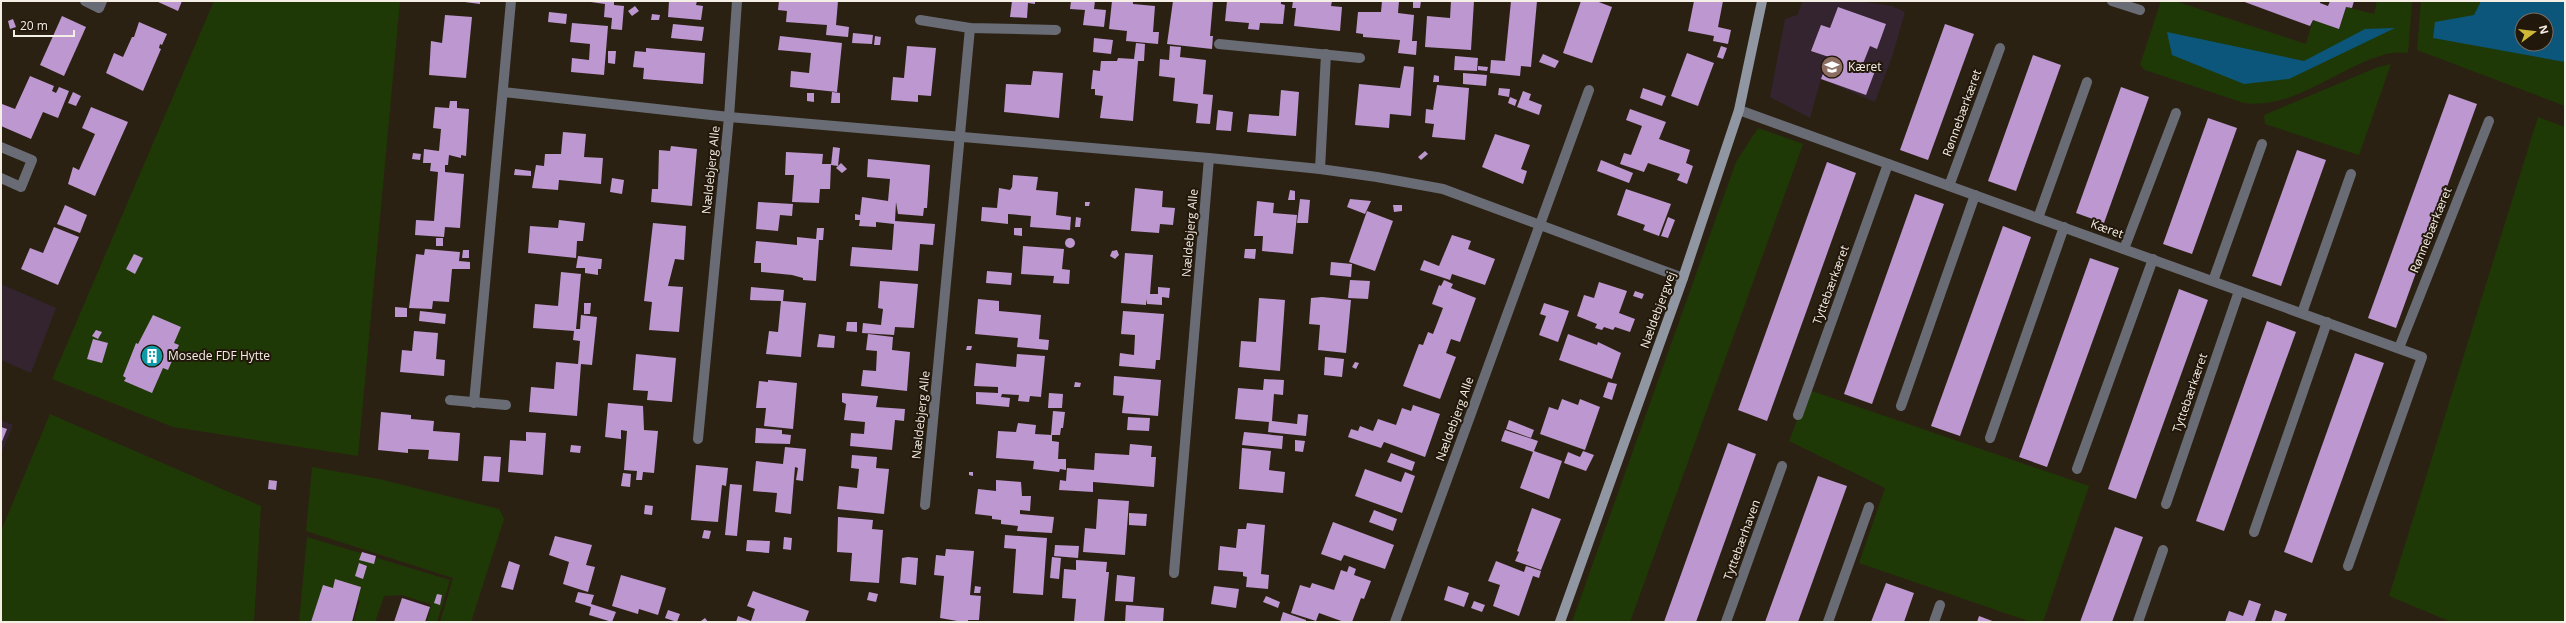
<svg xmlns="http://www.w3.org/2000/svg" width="2566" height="623" viewBox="0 0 2566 623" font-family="'Open Sans',sans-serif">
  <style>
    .education { fill: #34242f }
    .green { fill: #1f3906; fill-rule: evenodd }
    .water { fill: #0c567b; fill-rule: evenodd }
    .building { fill: #bd97cf }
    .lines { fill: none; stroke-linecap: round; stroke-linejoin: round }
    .street { stroke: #696c74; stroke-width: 10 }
    .secondary { stroke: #9096a2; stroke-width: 10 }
    .labels { text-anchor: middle; stroke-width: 4; stroke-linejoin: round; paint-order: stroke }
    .poi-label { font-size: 12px; fill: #f5eee5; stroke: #21170a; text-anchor: start }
    .street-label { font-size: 12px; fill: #f5eee5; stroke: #21170a }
  </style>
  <rect width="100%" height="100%" fill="#2b2113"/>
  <!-- education -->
  <g class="education">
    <path d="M1803 1H1858L1892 6 1905 12 1893 54 1875 102 1821 79 1810 118 1770 97 1785 19 1797 15Z"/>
    <path d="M1 284 56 308 31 373 1 360Z"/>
    <path d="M1 420 13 425 1 454Z"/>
  </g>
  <!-- green -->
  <g class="green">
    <path d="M214 1H400L358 456 173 427 52 379Z"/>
    <path d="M2161 1H2175L2306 44 2313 20 2339 29 2346 7 2374 14 2377 1H2412L2408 53C2400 53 2390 52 2383 55 2337 68 2293 110 2244 103L2145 70 2140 65Z"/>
    <path d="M2421 1H2565V106L2417 50ZM2522 20H2546V44H2522Z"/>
    <path d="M2391 64 2359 155 2265 124 2264 115 2378 67Z"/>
    <path d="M2538 117 2565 127V622H2451L2389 596Z"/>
    <path d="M1758 128 1803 144 1630 622H1572L1736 162Z"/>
    <path d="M1809 390 2089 486 2043 622H2031L1859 563 1885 488 1789 441Z"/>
    <path d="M50 414 261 506 254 622H1V531Z"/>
    <path d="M312 467 379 479 499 509 504 519 471 622H440L453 578 306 531Z"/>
    <path d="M307 537 450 580 437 622H427L431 604 401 595 384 596 375 622H353L360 601 325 589 314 622H299Z"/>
  </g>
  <!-- water -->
  <g class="water">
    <path d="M2481 1H2565V62L2433 38 2435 22 2474 15ZM2522 20H2546V44H2522Z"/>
    <path d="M2395 28 2289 79 2244 84 2172 55 2167 32 2304 61 2365 29Z"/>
  </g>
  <!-- building -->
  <g class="building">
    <path d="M156 1H182L178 11Z"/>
    <path d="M457 1H480V4Z"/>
    <path d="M584 1H614V5L624 6 622 30 611 29 612 18 604 17 605 4Z"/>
    <path d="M669 1H697L696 5 703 6 701 20 668 17Z"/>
    <path d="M779 1H838L836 25 849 27 848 37 826 35 827 25 786 22 787 11 778 10Z"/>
    <path d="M1012 1H1035V4L1028 3 1027 18 1010 17Z"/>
    <path d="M1071 1H1095L1094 9 1106 10 1104 27 1083 25 1085 10 1070 9Z"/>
    <path d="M1112 1H1133V4L1155 6 1153 32H1159L1158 44 1126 41 1127 31 1109 29Z"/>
    <path d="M1173 1H1213L1210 36H1213L1212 49 1167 44Z"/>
    <path d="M1227 1H1281V4L1285 5 1283 24 1260 23 1259 30 1248 29 1249 23 1225 21Z"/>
    <path d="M1293 1H1332L1331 6 1342 7 1340 31 1294 26 1296 8H1292Z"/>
    <path d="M1382 1H1399L1398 13 1414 15 1412 41H1417L1416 55 1398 53 1400 40 1363 37V34L1356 33 1358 12H1381Z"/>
    <path d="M1413 1H1421L1420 8H1413Z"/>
    <path d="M1451 1H1474L1471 50 1425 47 1427 16 1450 18Z"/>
    <path d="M1511 1H1537L1531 67 1521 66 1520 76 1490 73 1491 60 1505 61Z"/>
    <path d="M1581 1H1596L1612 7 1592 63 1563 53Z"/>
    <path d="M1694 1H1723L1718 27 1731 30 1728 44 1713 41 1714 36 1688 31Z"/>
    <path d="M2242 1H2320V3L2328 6 2330 1H2354L2352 8 2346 7 2339 29 2313 20 2310 26Z"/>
    <path d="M635 6 639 11 632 16 628 11Z"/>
    <path d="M1838 7 1886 24 1877 49 1870 46 1862 66 1875 71 1866 95 1821 79 1829 57 1811 51 1821 25 1830 28Z"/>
    <path d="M549 12 567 14 566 24 548 22Z"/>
    <path d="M652 14 660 15 659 20H651Z"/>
    <path d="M445 15 472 17 466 78 429 75 431 41 442 43Z"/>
    <path d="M62 16 86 27 64 76 40 65Z"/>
    <path d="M13 19 16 27 10 29 8 21Z"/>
    <path d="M139 22 167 34 162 45 160 44 159 48 161 49 143 91 106 73 114 53 123 57 132 37H134Z"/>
    <path d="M572 23 608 26 604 75 571 72 572 58 589 60 590 44 570 42Z"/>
    <path d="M673 24 704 27 702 41 671 38Z"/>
    <path d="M1945 24 1974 34 1928 160 1900 150Z"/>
    <path d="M853 33 873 35 872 44 852 43Z"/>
    <path d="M780 36 842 43 837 92 790 87 791 71 809 73 811 53 778 50Z"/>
    <path d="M875 36 881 37 880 45H874Z"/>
    <path d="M1094 38 1113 40 1111 54 1093 52Z"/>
    <path d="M1136 43 1145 44 1144 61H1138L1133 121 1100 118 1103 96 1095 95V89H1091L1093 70 1100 71 1101 61H1117L1118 58 1134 59Z"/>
    <path d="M907 46 936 48 931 96 918 95V102L891 100 893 77 904 78Z"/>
    <path d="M1170 46 1181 47 1180 57 1206 60 1203 94 1213 95 1210 124 1196 123 1198 104 1173 101 1175 78 1159 76 1160 59 1169 60Z"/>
    <path d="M1721 46 1727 48 1723 59 1717 57Z"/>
    <path d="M646 48 705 53 703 84 643 79 644 68 633 67 635 51 646 52Z"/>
    <path d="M608 51H616L615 64 608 63Z"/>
    <path d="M1687 53 1714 63 1698 106 1671 96Z"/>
    <path d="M1543 54 1559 61 1555 68 1539 62Z"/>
    <path d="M2033 55 2061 65 2016 191 1988 181Z"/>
    <path d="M1455 56 1478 58 1477 71 1454 70Z"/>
    <path d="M1404 66 1414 67 1411 116 1390 114 1389 128 1355 125 1359 84 1400 88Z"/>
    <path d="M1478 66 1488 67 1487 71 1478 70Z"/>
    <path d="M1033 71 1063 73 1059 118 1004 112 1006 84 1031 85Z"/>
    <path d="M1463 73 1487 75 1486 86 1463 84Z"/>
    <path d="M1434 75 1439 76V82H1433Z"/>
    <path d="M30 76 54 86 52 91 56 93 59 87 69 91 58 118 43 112 31 139 1 126 2 104 15 109Z"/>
    <path d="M1437 85 1469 88 1465 140 1432 137 1434 124 1425 123 1426 109 1433 110Z"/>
    <path d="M2121 87 2149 97 2104 223 2076 213Z"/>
    <path d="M1499 88 1510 89 1509 97 1498 95Z"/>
    <path d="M1643 88 1666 96 1662 106 1640 98Z"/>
    <path d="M1281 90 1299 92 1296 136 1247 132 1249 114 1279 116Z"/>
    <path d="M1523 91 1531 94 1529 100 1542 105 1539 115 1517 107Z"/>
    <path d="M73 92 81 96 76 106 68 103Z"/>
    <path d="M832 92 840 93V103H831Z"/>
    <path d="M807 93H814V102L807 101Z"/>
    <path d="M2449 94 2477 104 2396 328 2368 318Z"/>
    <path d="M1510 97 1517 100 1515 106 1508 103Z"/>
    <path d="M450 101H457V108L469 109 466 156 461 155V158L449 155 448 165H445V172L464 174 460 228 445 227 444 237 415 235 416 220 434 221 438 172 430 171 431 163H423L424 149 439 151 441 129 433 128 435 107 449 108Z"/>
    <path d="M91 107 128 122 95 196 68 184 73 167 79 170 95 134 82 128Z"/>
    <path d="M1630 109 1666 122 1659 139 1690 150 1686 163 1693 166 1687 184 1677 180 1680 174 1648 163 1644 172 1620 164 1624 153 1631 155 1642 126 1626 120Z"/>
    <path d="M1218 110 1233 112 1231 131 1216 130Z"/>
    <path d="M2208 118 2237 128 2192 254 2163 244Z"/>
    <path d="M563 132 586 134 584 157 603 158 601 184 559 180 558 190 532 188 536 165 544 166 545 154H561Z"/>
    <path d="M1495 134 1530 145 1521 169 1527 171 1523 184 1482 167Z"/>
    <path d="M671 146 697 149 692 206 651 202 652 189H658L659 150 670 151Z"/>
    <path d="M833 147 840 148 838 166 831 165Z"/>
    <path d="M2297 150 2326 160 2281 286 2252 276Z"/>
    <path d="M1425 151 1428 154 1421 160 1418 157Z"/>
    <path d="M786 152 823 154 822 164H831L830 189H820L819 203 792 202 794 175H785Z"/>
    <path d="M413 153 421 154 420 160 412 159Z"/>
    <path d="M868 159 930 165 927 208H924L923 216 898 214 896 202 895 221 935 224 933 245 920 244 918 271 850 266 852 247 892 250 894 224 876 222V227L859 226 860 220H855V214L860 215 862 197 888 201 890 179 867 177Z"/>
    <path d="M1601 160 1633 173 1629 183 1597 171Z"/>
    <path d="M1827 162 1856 173 1767 421 1738 410Z"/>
    <path d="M841 163 847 169 842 173 836 168Z"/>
    <path d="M515 169 531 171V176L514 175Z"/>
    <path d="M1013 175 1038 177 1036 190 1058 192 1056 215 1071 217 1070 230 1030 227 1031 216 1008 214V224L981 221 982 207 997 208 999 188 1010 190 1012 187Z"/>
    <path d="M612 178 624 180 622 194 610 192Z"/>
    <path d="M1135 188 1163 191 1162 207 1175 208 1173 225 1160 224 1159 233 1131 231Z"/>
    <path d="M1626 189 1671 204 1659 236 1643 230 1645 225 1617 215Z"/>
    <path d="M1290 190 1295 191V200H1288Z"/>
    <path d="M1915 194 1944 204 1872 404 1844 394Z"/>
    <path d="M1300 199 1310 200 1308 223H1297Z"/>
    <path d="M1350 199 1371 201 1365 214 1347 207Z"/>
    <path d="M1257 201 1274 203 1273 213 1297 215 1293 254 1262 251 1263 236H1254Z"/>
    <path d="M758 202 793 204 792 216 780 215 778 231 756 229Z"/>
    <path d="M1085 202H1090L1089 206H1085Z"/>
    <path d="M65 205 87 215 80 233 57 224Z"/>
    <path d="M1393 205H1402V211L1394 212Z"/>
    <path d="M1367 211 1393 221 1375 271 1349 262Z"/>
    <path d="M1076 217 1081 218 1080 227H1075Z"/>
    <path d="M1668 217 1675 220 1668 238 1661 236Z"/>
    <path d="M559 220 585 223 583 241H577L576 258 528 253 530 226 558 228Z"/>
    <path d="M653 223 686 226 684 260 675 259 668 286 683 287 679 332 649 330 652 302 644 301Z"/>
    <path d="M2003 226 2031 237 1960 436 1931 426Z"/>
    <path d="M54 227 79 237 58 285 21 269 30 248 43 253Z"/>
    <path d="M817 228H824L823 240H819L816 281 803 280V278L792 275 761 272V263H754L756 241 797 245V237L816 239Z"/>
    <path d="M1014 228H1022V236L1014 235Z"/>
    <path d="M1452 235 1471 241 1468 249 1495 259 1485 285 1452 274 1450 280 1420 270 1424 260 1439 266Z"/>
    <circle cx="1070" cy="243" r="5"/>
    <rect x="436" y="238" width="7" height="8"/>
    <path d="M1023 246 1064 249 1062 269 1070 270 1069 284 1053 283 1054 276 1021 274Z"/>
    <path d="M425 249 460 252 459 261 470 262V269H452L449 302 433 301 432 309 409 308 416 254 424 255Z"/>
    <path d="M1245 249H1256L1255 259 1244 258Z"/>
    <path d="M463 250H469V258H462Z"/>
    <path d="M1117 250 1119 255 1115 259 1110 256 1112 251Z"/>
    <path d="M1125 253 1153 255 1150 294H1158V287L1170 288 1169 298 1162 297V305L1147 304 1146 299V305L1121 303Z"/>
    <path d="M134 254 143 258 135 274 126 269Z"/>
    <path d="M578 256 602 259 601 269H598V275L585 273V268H576Z"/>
    <path d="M2090 258 2119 268 2047 467 2019 457Z"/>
    <path d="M1331 262 1352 264 1351 277 1330 275Z"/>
    <path d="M987 271 1012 273 1011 285 986 283Z"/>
    <path d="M561 272 581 274 576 329H580L581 315 597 317 592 365 581 364 577 416 529 412 531 387 554 389 556 362 578 364 580 341 573 340 574 331 533 328 535 304 558 306Z"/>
    <path d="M1350 280 1370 281 1368 299 1348 298Z"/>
    <path d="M1444 280 1453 284 1451 288 1476 298 1460 342 1451 339 1446 353 1456 357 1440 399 1403 386 1419 344 1423 345 1428 332 1433 334 1443 308 1432 304 1439 285 1441 286Z"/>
    <path d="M880 281 918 284 914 328 895 327 894 335 862 333 863 323 881 325 883 309 878 308Z"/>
    <path d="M1599 282 1627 291 1619 313 1635 319 1630 332 1615 327 1613 330 1604 327 1602 330 1595 328 1597 324 1577 316 1584 295 1594 298Z"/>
    <path d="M751 287 784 290 783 301 806 303 801 357 766 354 769 331 778 332 781 301 750 300Z"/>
    <path d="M2179 289 2208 300 2136 499 2108 489Z"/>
    <path d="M1635 291 1644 294 1642 299 1633 296Z"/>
    <path d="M1322 297 1351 300 1346 353 1318 350 1320 325 1309 324 1311 298Z"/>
    <path d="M1259 298 1285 300 1280 371 1239 367 1241 341 1256 342Z"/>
    <path d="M978 299 999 301V311L1041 315 1039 339 1049 340 1048 350 1017 347 1018 338 975 334Z"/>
    <path d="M584 303H591L590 314H584Z"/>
    <path d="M1544 303 1569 311 1558 342 1539 335 1546 316 1540 314Z"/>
    <path d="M395 307 407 308V317H395Z"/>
    <path d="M420 311 446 314 445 324 419 321Z"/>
    <path d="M1123 311 1164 314 1160 360H1156L1155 369 1119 366 1120 353 1134 355 1135 335 1121 334Z"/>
    <path d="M153 315 181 327 174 343 179 345 168 370 163 368 152 393 124 381 126 378 123 376 136 343 138 344Z"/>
    <path d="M2267 321 2296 332 2224 531 2196 521Z"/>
    <path d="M847 322H857V332L846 331Z"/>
    <path d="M96 330 102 332 98 339 92 336Z"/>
    <path d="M414 331 438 333 436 359 445 360 444 376 400 372 402 350 412 351Z"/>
    <path d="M819 334 835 336 834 348 817 347Z"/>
    <path d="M868 334 893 337 892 350 910 352 907 391 861 386 863 370 876 371 877 351 866 350Z"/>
    <path d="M1568 334 1597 345 1598 342 1621 353 1612 379 1559 360Z"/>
    <path d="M93 339 108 343 102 363 87 359Z"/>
    <path d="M967 346H972L971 350H966Z"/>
    <path d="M2355 353 2384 363 2312 563 2284 552Z"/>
    <path d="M636 354 676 358 672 402 647 400 648 391 633 390Z"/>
    <path d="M1017 354 1045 356 1041 397 1030 396 1029 402 1018 401 1019 395 1002 394 1001 397 1010 398 1009 407 976 404V392L998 393V387L974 386 976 363 1016 367Z"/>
    <path d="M1325 357 1344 359 1342 377 1324 375Z"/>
    <path d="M1355 362 1359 363 1356 369 1352 367Z"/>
    <path d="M1114 376 1161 380 1158 416 1122 413 1124 396 1113 395Z"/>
    <path d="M1264 379 1284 380 1283 395 1274 394 1272 421 1297 424 1298 414 1308 415 1306 436 1268 432 1269 422 1235 419 1238 388 1263 390Z"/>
    <path d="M768 380 797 383 793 429 764 426 766 408H756L759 381 768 382Z"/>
    <path d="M1075 382 1081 383 1080 387H1074Z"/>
    <path d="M1608 382 1617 384 1612 400 1603 397Z"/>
    <path d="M842 393 878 396 876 407 905 409 904 421 895 420 892 450 850 446 851 433 864 434 865 422 844 420 846 404 848 405 842 402Z"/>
    <path d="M1049 393 1063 394 1062 408H1048Z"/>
    <path d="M1562 399 1578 405 1580 399 1600 407 1585 450 1540 434 1549 407 1558 410Z"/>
    <path d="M608 403 643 406 644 430 658 431 654 473 643 472 642 480H636L637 471 624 470 627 431 621 430V439L605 437Z"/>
    <path d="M1413 405 1440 414 1425 457 1384 442 1381 448 1348 437 1351 429 1358 431 1360 426 1373 431 1378 419 1396 425 1402 408 1411 411Z"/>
    <path d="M1053 411 1065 412 1063 428H1061L1060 435H1051Z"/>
    <path d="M381 412 411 415V419L434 421 433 431 460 433 458 461 428 459 429 450 408 449V453L378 450Z"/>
    <path d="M1128 417 1150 418 1149 431 1127 430Z"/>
    <path d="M1509 420 1534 430 1531 438 1506 429Z"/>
    <path d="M1018 423 1036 425 1035 434 1052 435V441L1059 442 1058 459H1066V470L1060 469 1059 472 1033 469 1034 461 996 458 998 431 1016 432Z"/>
    <path d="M1 427 7 429 1 444Z"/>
    <path d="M756 428 782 430V434L791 435 790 444 755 443Z"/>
    <path d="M1505 430 1538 441 1534 451 1562 461 1549 499 1520 488 1533 452 1501 441Z"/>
    <path d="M526 432 546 433 543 475 508 472 510 440 526 441Z"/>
    <path d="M1244 432 1283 436 1282 449 1242 445Z"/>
    <path d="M1295 440 1305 441 1303 452 1295 451Z"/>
    <path d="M1728 443 1756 454 1696 622H1664Z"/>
    <path d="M1130 444 1152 446 1151 457H1156L1154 487 1093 482V492L1059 490 1060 480 1066 481 1067 468 1094 470 1095 453 1129 455Z"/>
    <path d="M571 445 581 446 580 453 570 452Z"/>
    <path d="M785 447 806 449 803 481 796 480 798 468 795 467 791 514 775 512 777 493 753 491 756 461 783 464Z"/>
    <path d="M1242 448 1271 451 1269 470 1285 472 1283 493 1239 489Z"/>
    <path d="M1583 451 1594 455 1586 471 1564 463 1568 452 1580 457Z"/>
    <path d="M1391 453 1415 462 1412 471 1387 462Z"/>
    <path d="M852 455 877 457 876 468 889 469 884 514 837 509 839 486 857 488 859 469 851 468Z"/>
    <path d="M484 456 501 457 499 482 482 481Z"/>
    <path d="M696 465 728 468 726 486 722 485 718 522 691 520Z"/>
    <path d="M1365 469 1401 482 1405 472 1415 476 1402 513 1355 496Z"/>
    <path d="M969 472H973V476L969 475Z"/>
    <path d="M623 473 631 474 630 487 621 486Z"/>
    <path d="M1818 476 1847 486 1798 622H1765Z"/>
    <path d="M269 480 277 481 276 490 268 489Z"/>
    <path d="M996 480 1021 482 1022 496H1031L1030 511 1020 510V514L1054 517 1052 533 1017 531 1018 526 1001 524V520L992 519V516L975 514 978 489 996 491Z"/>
    <path d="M730 484 742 485 737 536 725 535Z"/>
    <path d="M1098 499 1129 501 1125 555 1083 552 1085 528 1096 529Z"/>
    <path d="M645 505 653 506 652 515 644 514Z"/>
    <path d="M1532 508 1561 519 1541 570 1515 561 1519 552 1517 551Z"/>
    <path d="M1374 510 1397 519 1393 531 1369 522Z"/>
    <path d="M1129 513 1147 514 1146 526 1129 525Z"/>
    <path d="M838 517 873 520 872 529 883 530 879 583 850 581 852 553 837 552Z"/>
    <path d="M1333 522 1394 545 1385 569 1344 555 1341 561 1321 554Z"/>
    <path d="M1247 523 1265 525 1261 574 1269 575 1268 589 1246 587 1247 577 1243 576V572L1218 570 1220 546 1236 548 1238 529H1246Z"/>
    <path d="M2115 527 2143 537 2112 622H2080Z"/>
    <path d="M704 530 711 531 709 539 702 538Z"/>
    <path d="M1005 535 1047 538 1043 595 1013 593 1016 549 1004 548Z"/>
    <path d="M555 536 592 545 586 565 595 567 588 592 563 584 569 562 549 555Z"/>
    <path d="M784 537 792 538 791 550 783 549Z"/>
    <path d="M747 540 770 541 769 553 746 551Z"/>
    <path d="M1055 545 1079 546 1078 558 1054 556Z"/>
    <path d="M946 549 974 551 970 595 981 596 979 620H968V622H963L940 618 944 576 934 575 936 555 945 556Z"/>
    <path d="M362 552 376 556 374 564 359 560Z"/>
    <path d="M908 557 918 558 916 585 900 583 902 558Z"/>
    <path d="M1052 557 1061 558 1059 579 1050 578Z"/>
    <path d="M1076 560 1107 562 1106 572H1109L1104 622H1074L1076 599 1062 598 1064 569 1076 570Z"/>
    <path d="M509 561 520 565 513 590 501 587Z"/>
    <path d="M1496 561 1524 572 1526 566 1541 571 1539 578 1533 576 1519 616 1493 606 1500 585 1488 581Z"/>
    <path d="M359 563 367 566 363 579 355 576Z"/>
    <path d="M1349 566 1356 569 1354 575 1371 581 1364 599 1361 598 1352 622H1344L1319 613 1316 621 1291 613 1300 585 1310 588 1312 583 1334 590 1341 570 1347 572Z"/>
    <path d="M621 575 666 588 658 615 639 609 638 614 612 606Z"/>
    <path d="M1117 575 1135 577 1133 602 1115 601Z"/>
    <path d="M335 579 361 587 352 622H311L323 585 333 588Z"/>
    <path d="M1886 583 1914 593 1904 622H1871Z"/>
    <path d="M975 586 981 587 980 593H974Z"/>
    <path d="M1214 586 1239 589 1236 608 1211 604Z"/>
    <path d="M1448 586 1469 593 1464 607 1444 600Z"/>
    <path d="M753 591 809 611 805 622H736L738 616 751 621 755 609 747 606Z"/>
    <path d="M578 592 594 595 591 604 616 612 612 622 589 615 591 607 575 602Z"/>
    <path d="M869 592 878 594 876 602 867 600Z"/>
    <path d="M437 594 442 595 440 605 434 603Z"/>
    <path d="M1266 596 1280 602 1278 608 1263 602Z"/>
    <path d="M402 598 430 607 425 622H394Z"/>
    <path d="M2249 600 2261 604 2255 621 2258 622H2225L2229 611 2243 616Z"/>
    <path d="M1474 601 1485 605 1482 612 1471 608Z"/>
    <path d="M1126 605 1164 608 1163 622H1125Z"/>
    <path d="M668 610 680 614 677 622 665 618Z"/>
    <path d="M2275 610 2287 614 2284 622H2271Z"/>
    <path d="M1283 612 1306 620V622H1280Z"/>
    <path d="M1979 616 1995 622H1977Z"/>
    <path d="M705 618 708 622H701V621Z"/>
  </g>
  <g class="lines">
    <!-- street -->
    <g class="street">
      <path d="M85 1 99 8 102 1"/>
      <path d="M2112 1 2140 10"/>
      <path d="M920 20 970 28 1056 30"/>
      <path d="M1219 44 1360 58"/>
      <path d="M503 92 729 117 1209 158 1320 169 1377 177 1443 189 1683 278"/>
      <path d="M1739 110 2422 357 2348 566"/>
      <path d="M1 147 32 160 21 187 1 178"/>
      <path d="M1320 169 1326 54"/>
      <path d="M1949 186 2000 48"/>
      <path d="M2038 218 2087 82"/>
      <path d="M2124 249 2176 113"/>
      <path d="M2213 281 2262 144"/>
      <path d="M2302 313 2351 174"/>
      <path d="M2399 348 2489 121"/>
      <path d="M450 400 506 405"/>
      <path d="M474 403 511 1"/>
      <path d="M1901 406 1975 195"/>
      <path d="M1798 415 1888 164"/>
      <path d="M1990 438 2064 227"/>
      <path d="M698 439 729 117 737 1"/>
      <path d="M2077 469 2153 259"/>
      <path d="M2166 504 2239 291"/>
      <path d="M925 505 970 28"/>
      <path d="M2254 532 2327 322"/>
      <path d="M1174 573 1209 158"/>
      <path d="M1395 622 1589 90"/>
      <path d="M1726 622 1782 466"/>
      <path d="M1828 622 1869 507"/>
      <path d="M1934 622 1940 605"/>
      <path d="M2138 622 2163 550"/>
    </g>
    <!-- secondary -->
    <path class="secondary" d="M1560 622 1683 278 1739 110 1762 1"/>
  </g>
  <!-- icons -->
  <defs>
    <g id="school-disc" transform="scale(1.15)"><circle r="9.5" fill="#8d6e63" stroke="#21170a"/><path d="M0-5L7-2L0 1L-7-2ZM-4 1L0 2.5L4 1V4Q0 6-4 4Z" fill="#fff"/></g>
    <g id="building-disc" transform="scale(1.15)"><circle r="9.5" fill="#0f9aa8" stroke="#21170a"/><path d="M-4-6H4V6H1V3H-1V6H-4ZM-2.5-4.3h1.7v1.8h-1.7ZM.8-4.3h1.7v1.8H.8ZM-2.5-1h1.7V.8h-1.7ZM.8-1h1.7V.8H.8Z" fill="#fff"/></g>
  </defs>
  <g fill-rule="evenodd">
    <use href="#school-disc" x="1832" y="67"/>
    <use href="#building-disc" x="152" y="356"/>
  </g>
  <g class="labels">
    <!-- poi labels -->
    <g class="poi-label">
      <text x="1848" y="71">Kæret</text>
      <text x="168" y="360">Mosede FDF Hytte</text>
    </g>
    <!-- street labels -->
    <g class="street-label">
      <text transform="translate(1962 113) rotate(-70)" y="4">Rønnebærkæret</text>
      <text transform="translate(711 170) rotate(-84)" y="4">Nældebjerg Alle</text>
      <text transform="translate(2107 229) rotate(20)" y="4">Kæret</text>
      <text transform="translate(2431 230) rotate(-68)" y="4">Rønnebærkæret</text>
      <text transform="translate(1190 233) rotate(-85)" y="4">Nældebjerg Alle</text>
      <text transform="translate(1831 285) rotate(-70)" y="4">Tyttebærkæret</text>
      <text transform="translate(1658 310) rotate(-70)" y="4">Nældebjergvej</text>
      <text transform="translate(2190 393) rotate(-71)" y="4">Tyttebærkæret</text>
      <text transform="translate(921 415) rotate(-84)" y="4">Nældebjerg Alle</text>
      <text transform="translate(1455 419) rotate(-70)" y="4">Nældebjerg Alle</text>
      <text transform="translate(1742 540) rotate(-70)" y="4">Tyttebærhaven</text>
    </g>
  </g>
  <!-- border -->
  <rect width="2566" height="623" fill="none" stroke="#f5eee5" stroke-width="4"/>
  <!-- north arrow -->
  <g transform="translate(2534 32) rotate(75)"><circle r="19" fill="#21170a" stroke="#766d62"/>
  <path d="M0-3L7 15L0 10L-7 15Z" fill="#ceb837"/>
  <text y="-6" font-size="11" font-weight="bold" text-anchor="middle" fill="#f5eee5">N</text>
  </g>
  <!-- scale -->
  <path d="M14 30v6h60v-6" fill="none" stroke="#f5eee5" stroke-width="2"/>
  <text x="20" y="30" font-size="12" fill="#f5eee5" stroke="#21170a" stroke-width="3" paint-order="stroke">20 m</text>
</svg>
